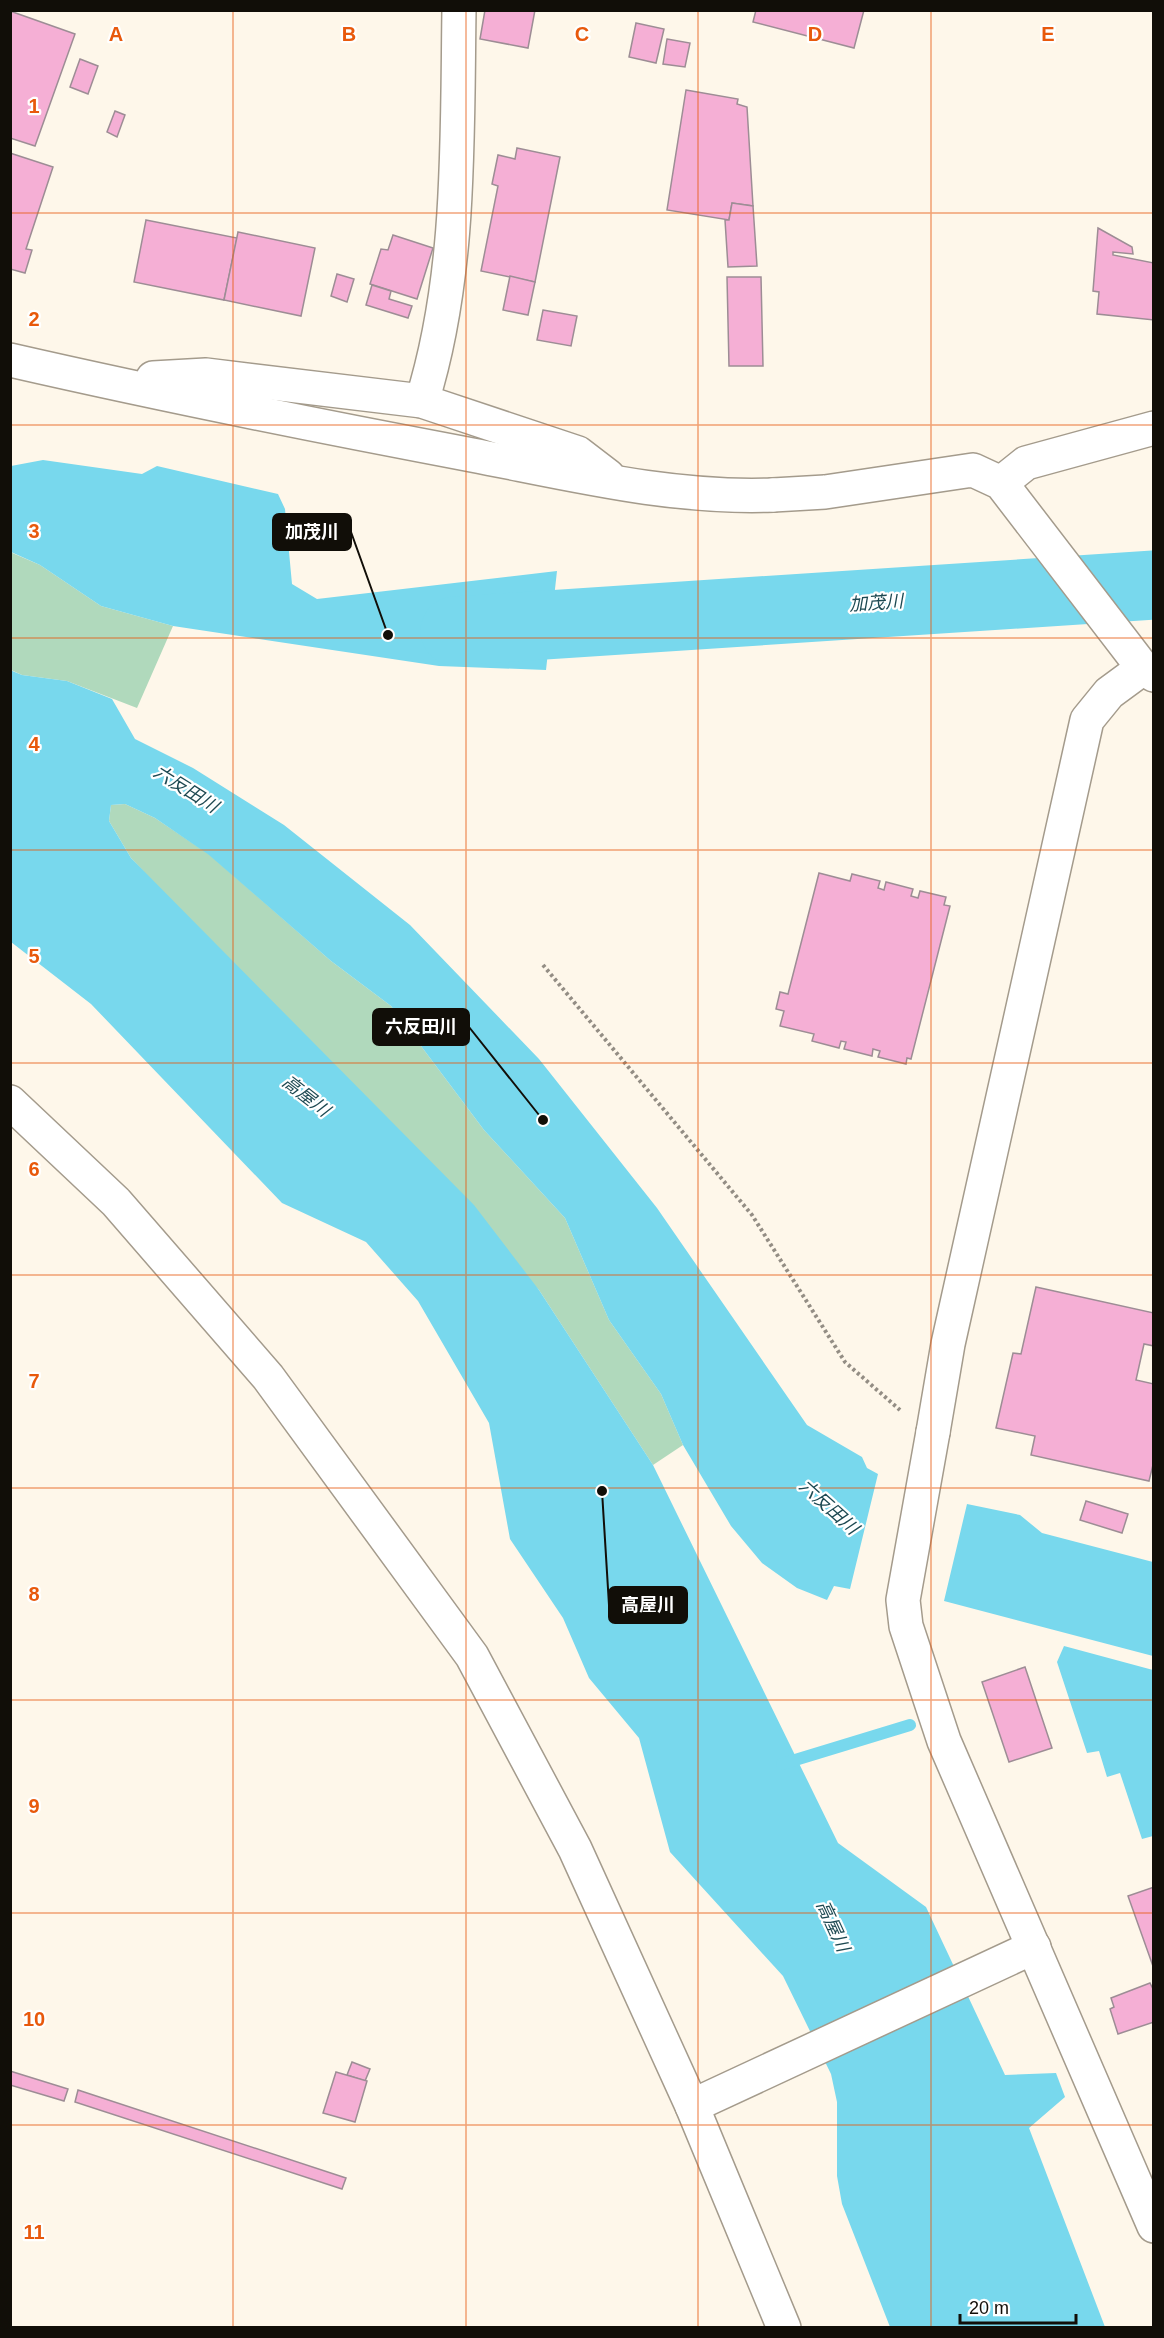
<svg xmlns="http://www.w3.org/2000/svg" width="1164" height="2338" viewBox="0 0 1164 2338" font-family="Helvetica,'Noto Sans JP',sans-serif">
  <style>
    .green { fill: #b0d9bc }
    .water { fill: #78d8ed }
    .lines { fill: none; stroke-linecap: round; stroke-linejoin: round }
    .stream { stroke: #78d8ed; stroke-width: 12 }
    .river { stroke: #78d8ed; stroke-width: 69 }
    .building { fill: #f5afd5; stroke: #9d8d95; stroke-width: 1.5 }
    .minor-casing { stroke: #a49b8c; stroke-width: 36 }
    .tertiary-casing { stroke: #a49b8c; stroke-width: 36 }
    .path { stroke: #938d84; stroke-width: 4; stroke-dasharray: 3 3; stroke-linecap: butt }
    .minor { stroke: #fff; stroke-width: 33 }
    .tertiary { stroke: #fff; stroke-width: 33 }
    .grid { fill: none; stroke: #e8590c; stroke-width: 1.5; stroke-opacity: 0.55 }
    .labels { text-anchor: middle; stroke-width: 4.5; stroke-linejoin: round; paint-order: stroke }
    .water-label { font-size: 18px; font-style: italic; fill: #1d4952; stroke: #fff }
    .grid-label { font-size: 20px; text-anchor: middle; font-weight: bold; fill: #e8590c; stroke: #fff; stroke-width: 4.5; stroke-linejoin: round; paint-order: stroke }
    .leader { fill: none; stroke: #110e08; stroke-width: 2 }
    .callout-dot { fill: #110e08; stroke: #fff; stroke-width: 2 }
    .callout { fill: #110e08; stroke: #110e08; stroke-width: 2 }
    .callout-label { font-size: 18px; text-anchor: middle; font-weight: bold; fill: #fff }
  </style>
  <rect width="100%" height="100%" fill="#fef7ea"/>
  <!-- green -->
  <g class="green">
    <path d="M10 552 40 565 101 606 173 626 137 708 67 681 22 675 11 670Z"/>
    <path d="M125 804 155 818 210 855 331 961 391 1006 484 1130 565 1218 609 1320 661 1394 683 1445 653 1465 539 1290 131 858 109 821 111 805Z"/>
  </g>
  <!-- water -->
  <g class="water">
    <path d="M43 460 142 474 157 466 278 494 285 509 292 584 317 599 557 571 546 670 439 666 173 626 101 606 40 565 11 552V466Z"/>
    <path d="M10 670 22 675 67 681 112 699 135 739 193 768 284 825 410 925 539 1059 657 1208 807 1425 862 1457 867 1468 878 1474 850 1589 834 1586 827 1600 797 1588 762 1563 731 1526 683 1445 661 1394 609 1320 565 1218 484 1130 391 1006 331 961 209 855 155 818 125 804 111 805 109 821 131 858 474 1205 539 1290 653 1465 838 1843 926 1907 1005 2075 1056 2073 1065 2097 1029 2128 1105 2327H890L842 2204 837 2176V2102L831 2074 783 1976 670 1852 639 1738 589 1678 563 1618 510 1539 489 1423 418 1301 366 1242 282 1203 91 1004 11 942Z"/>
    <path d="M967 1504 1020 1515 1042 1533 1153 1562V1656L944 1601Z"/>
    <path d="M1064 1646 1153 1670V1836L1142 1839 1120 1773 1107 1777 1099 1751 1087 1753 1057 1662Z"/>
  </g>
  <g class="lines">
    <!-- stream -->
    <path class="stream" d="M782 1764 910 1725"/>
    <!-- river -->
    <path class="river" d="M455 631 1154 585"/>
  </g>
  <!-- building -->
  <g class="building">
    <path d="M485 10H535L528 48 480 39Z"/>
    <path d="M756 10H864L854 48 753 22Z"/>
    <path d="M10 11 75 34 35 146 10 138Z"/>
    <path d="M636 23 664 29 656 63 629 57Z"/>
    <path d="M667 39 690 43 685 67 663 64Z"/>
    <path d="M80 59 98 66 88 94 70 87Z"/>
    <path d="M686 90 738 99 737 104 747 107 753 206 732 203 729 220 667 210Z"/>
    <path d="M115 111 125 115 117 137 107 132Z"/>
    <path d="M517 148 560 157 535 282 481 271 498 186 492 184 498 155 515 159Z"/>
    <path d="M10 153 53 167 26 249 32 250 25 273 10 269Z"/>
    <path d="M732 203 753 206 757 266 728 267 725 220H729Z"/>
    <path d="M146 220 237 238 224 300 134 282Z"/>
    <path d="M1098 228 1132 247 1133 254 1113 252V255L1154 263V320L1097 314 1099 292 1093 291Z"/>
    <path d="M238 232 315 248 301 316 224 300Z"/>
    <path d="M393 235 433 248 417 299 370 284 381 249 388 250Z"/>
    <path d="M337 274 354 279 347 302 331 296Z"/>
    <path d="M510 276 535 282 528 315 503 310Z"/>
    <path d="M727 277H761L763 366H729Z"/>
    <path d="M372 285 391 291 389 299 412 306 408 318 366 305Z"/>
    <path d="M543 310 577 316 571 346 537 340Z"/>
    <path d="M819 873 850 881 852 874 880 881 878 888 884 890 886 882 913 889 911 896 918 898 920 891 946 897 944 905 950 906 911 1059 907 1058 906 1064 878 1057 880 1051 873 1049 872 1056 844 1049 846 1042 841 1041 839 1048 812 1041 814 1034 780 1026 784 1011 776 1009 780 992 788 994Z"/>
    <path d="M1036 1287 1154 1313V1346L1144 1344 1136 1380 1154 1384V1461L1149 1481 1031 1455 1035 1436 996 1428 1013 1353 1021 1354Z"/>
    <path d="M1086 1501 1128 1514 1122 1533 1080 1520Z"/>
    <path d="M1025 1667 1052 1748 1009 1762 982 1682Z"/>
    <path d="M1154 1887V1969L1128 1896Z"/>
    <path d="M1150 1983 1154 1991V2022L1118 2034 1110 2009 1114 2007 1111 1998Z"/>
    <path d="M352 2062 370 2069 365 2081 347 2075Z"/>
    <path d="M10 2071 68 2089 64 2101 10 2085Z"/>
    <path d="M336 2072 367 2081 355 2122 323 2113Z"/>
    <path d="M78 2090 346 2178 342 2189 75 2102Z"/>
  </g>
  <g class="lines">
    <!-- minor casing -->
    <g class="minor-casing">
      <g id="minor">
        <path d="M10 360C163 395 318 426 472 455 571 474 672 499 773 495"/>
        <path d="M153 378 206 375 422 401 578 453 608 476"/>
        <path d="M422 401C461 276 457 140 459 10"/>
        <path d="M1001 483 1026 463 1154 428"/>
        <path d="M10 1102 116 1202 268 1377 472 1656 575 1849 692 2106 784 2328"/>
        <path d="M933 1432 903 1600 906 1626 944 1741 1154 2226"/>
        <path d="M692 2106 1034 1947"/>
      </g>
    </g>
    <!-- tertiary casing -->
    <g class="tertiary-casing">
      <g id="tertiary">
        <path d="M773 495 825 492 973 470 1001 483 1143 668 1154 675"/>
        <path d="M933 1432 948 1344 1087 720 1109 693 1143 668"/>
      </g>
    </g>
    <!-- path -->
    <path class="path" d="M543 965 752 1215 845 1362 900 1410"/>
    <!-- minor -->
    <use href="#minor" class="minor"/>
    <!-- tertiary -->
    <use href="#tertiary" class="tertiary"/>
  </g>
  <!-- grid -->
  <path class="grid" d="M233 10V2328M466 10V2328M698 10V2328M931 10V2328M10 213H1154M10 425H1154M10 638H1154M10 850H1154M10 1063H1154M10 1275H1154M10 1488H1154M10 1700H1154M10 1913H1154M10 2125H1154"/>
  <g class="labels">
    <!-- water labels -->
    <g class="water-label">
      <text transform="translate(876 603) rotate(-4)" y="6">加茂川</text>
      <text transform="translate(186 789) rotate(32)" y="6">六反田川</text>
      <text transform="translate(306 1096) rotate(38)" y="6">高屋川</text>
      <text transform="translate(829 1507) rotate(42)" y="6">六反田川</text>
      <text transform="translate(833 1926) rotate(65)" y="6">高屋川</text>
    </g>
  </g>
  <g class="grid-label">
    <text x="116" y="41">A</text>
    <text x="349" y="41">B</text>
    <text x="582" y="41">C</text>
    <text x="815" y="41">D</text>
    <text x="1048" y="41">E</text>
    <text x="34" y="113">1</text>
    <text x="34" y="326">2</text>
    <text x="34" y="538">3</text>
    <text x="34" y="751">4</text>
    <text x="34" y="963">5</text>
    <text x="34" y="1176">6</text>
    <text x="34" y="1388">7</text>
    <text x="34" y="1601">8</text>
    <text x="34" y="1813">9</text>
    <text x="34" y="2026">10</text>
    <text x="34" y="2239">11</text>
  </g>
  <!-- callouts -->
  <path class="leader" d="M388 635L351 532M543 1120L469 1027M602 1491L609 1605"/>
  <g class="callout-dot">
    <circle cx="388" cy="635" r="6"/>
    <circle cx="543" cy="1120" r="6"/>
    <circle cx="602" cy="1491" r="6"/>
  </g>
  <g class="callout">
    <rect x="273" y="514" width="78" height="36" rx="6"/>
    <rect x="373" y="1009" width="96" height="36" rx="6"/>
    <rect x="609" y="1587" width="78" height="36" rx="6"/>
  </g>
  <g class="callout-label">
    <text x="312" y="538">加茂川</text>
    <text x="421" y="1033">六反田川</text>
    <text x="648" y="1611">高屋川</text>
  </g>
  <!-- border -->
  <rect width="1164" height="2338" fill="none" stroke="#110e08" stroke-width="24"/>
  <!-- scale -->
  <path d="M960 2314v9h116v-9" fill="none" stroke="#110e08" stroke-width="3"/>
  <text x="969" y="2314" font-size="18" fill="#110e08" stroke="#ffffff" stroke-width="4.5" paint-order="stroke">20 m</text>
</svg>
